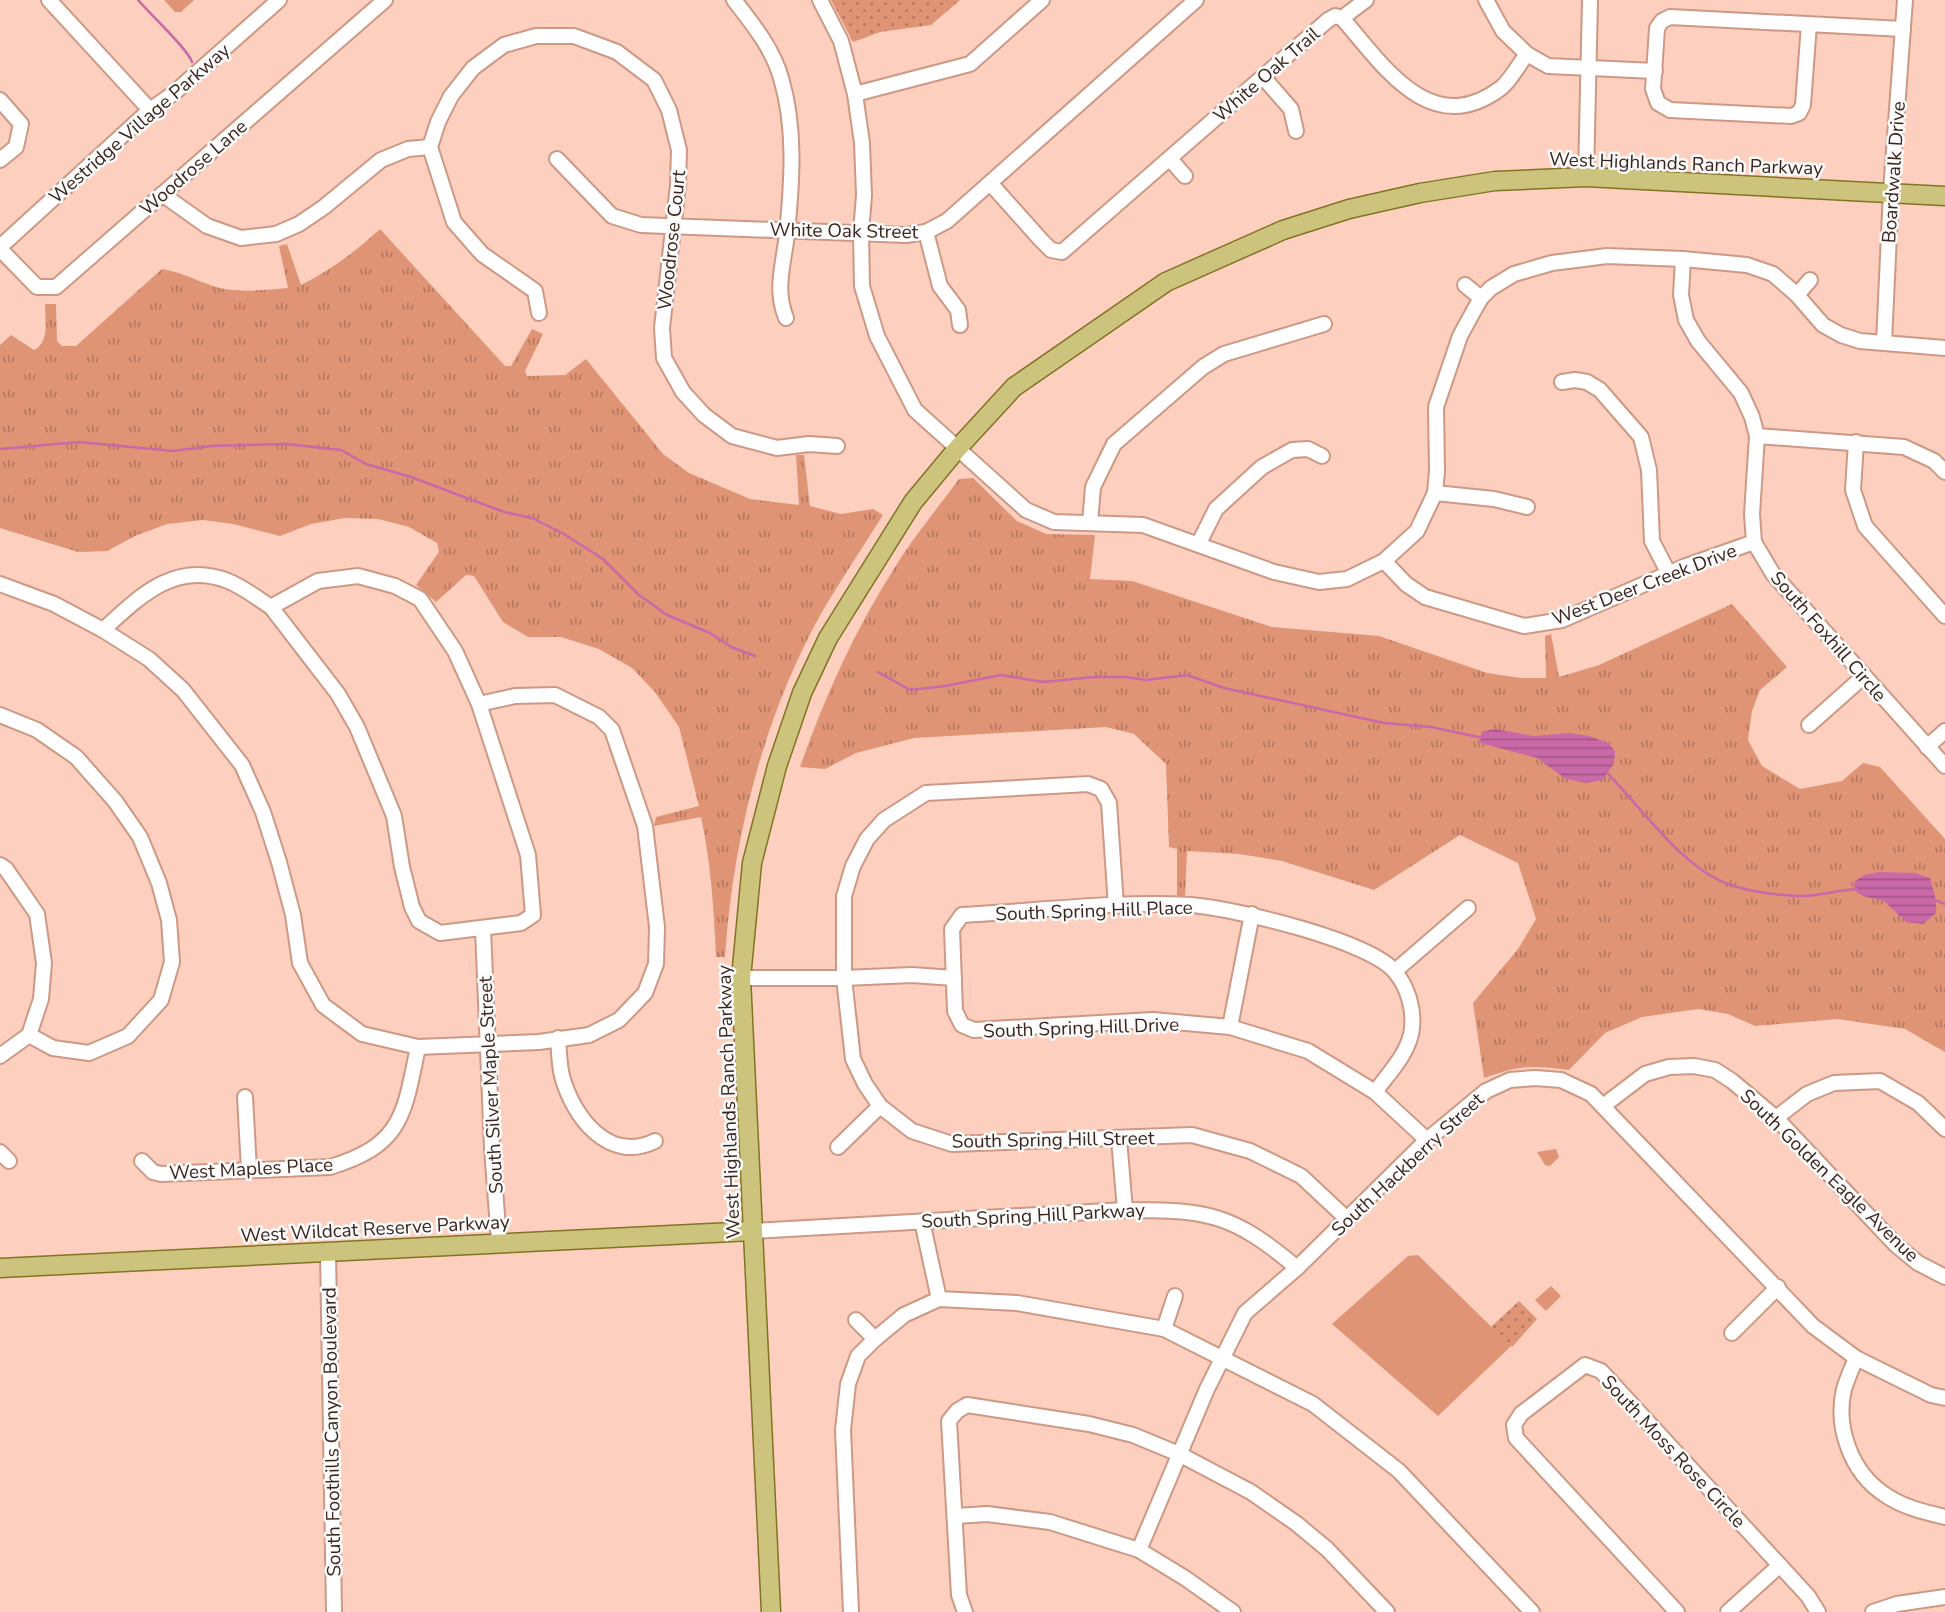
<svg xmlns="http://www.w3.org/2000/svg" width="1945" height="1612" viewBox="0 0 1945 1612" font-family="'Nunito Sans',sans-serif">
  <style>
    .grass { fill: url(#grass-tufts) }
    .park { fill: url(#park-dots) }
    .garden { fill: #e09476 }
    .water { fill: url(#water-rules) }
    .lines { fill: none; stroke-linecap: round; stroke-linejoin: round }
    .stream { stroke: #c969a8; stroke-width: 2.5 }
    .minor-casing { stroke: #cd9985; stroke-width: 18 }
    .major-casing { stroke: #837324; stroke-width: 21 }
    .minor { stroke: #fff; stroke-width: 14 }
    .major { stroke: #ccc47d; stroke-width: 18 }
    .labels { text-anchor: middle; stroke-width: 5; stroke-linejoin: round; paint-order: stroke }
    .street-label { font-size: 19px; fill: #3a261e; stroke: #fbfbfb }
  </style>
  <defs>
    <pattern id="grass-tufts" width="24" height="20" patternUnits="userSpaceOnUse" patternTransform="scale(1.75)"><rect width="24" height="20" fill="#e09476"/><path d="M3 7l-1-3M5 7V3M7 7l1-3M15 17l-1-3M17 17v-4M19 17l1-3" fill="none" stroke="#b77960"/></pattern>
    <pattern id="park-dots" width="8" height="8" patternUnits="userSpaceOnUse" patternTransform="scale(1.75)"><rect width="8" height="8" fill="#e09476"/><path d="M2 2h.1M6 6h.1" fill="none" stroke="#b77960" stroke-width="1.8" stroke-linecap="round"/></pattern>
    <pattern id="water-rules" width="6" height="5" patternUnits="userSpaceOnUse" patternTransform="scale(1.75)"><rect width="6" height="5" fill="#c969a8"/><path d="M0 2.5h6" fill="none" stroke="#a45688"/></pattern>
  </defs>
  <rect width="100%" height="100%" fill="#fccfbe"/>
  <!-- grass -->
  <g class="grass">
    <path d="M380 229 505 366H511L532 329 543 334 525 371 527 376 565 375 586 359 663 454 689 473 750 499 799 505 796 455H804L810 506 841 514 873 509 883 515C863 547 842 578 823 610 764 715 733 837 725 957H716C714 910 711 864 701 817L654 826 656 817 699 806 679 727 655 692 632 668 599 649 561 637H528L503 622 474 576 466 575 436 602 416 585 439 552 437 543 409 527 378 519 345 518 311 524 280 536 233 524 203 520 167 524 135 536 107 551 78 552 0 528V345L11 335 34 350C50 342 45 320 45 304H56L57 341 62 346H76L162 269C180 272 193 279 210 285 235 294 262 290 288 288L279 246 287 244 301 285C331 270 355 252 380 229Z"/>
    <path d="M973 478 1017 521 1046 534 1095 535 1090 579 1132 581 1272 627 1379 636 1487 673 1521 678H1546L1545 636 1551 634 1559 677 1599 665 1732 604 1787 667 1760 690 1752 711 1748 740 1762 766 1800 789 1842 781 1863 763 1880 767 1945 839V1052L1905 1029 1838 1019 1755 1026 1728 1014 1698 1009 1642 1017 1605 1033 1569 1070C1530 1065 1521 1065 1484 1078L1473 1003 1518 949 1536 919 1518 863 1460 835 1374 890 1282 861 1239 854 1187 851 1185 896H1177V849L1169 847 1166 764 1134 734 1106 727 914 738 856 753 825 769 800 767C825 696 855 630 895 567 914 536 938 508 959 479Z"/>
  </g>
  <!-- park -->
  <g class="park">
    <path d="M831 0H960L931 25 880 32 853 42Z"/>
    <path d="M1519 1301 1537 1319 1512 1347 1491 1327Z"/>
  </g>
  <!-- garden -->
  <g class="garden">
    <path d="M164 0H194L181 12H175Z"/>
    <path d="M1556 1149 1559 1157 1550 1166 1545 1165 1537 1152Z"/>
    <path d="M1418 1255 1511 1346 1438 1416 1332 1324 1408 1256Z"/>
    <path d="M1551 1286 1561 1296 1546 1311 1535 1300Z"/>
  </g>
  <!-- water -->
  <g class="water">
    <path d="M1495 729 1534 736 1569 733 1589 736 1608 743 1615 751 1614 764 1602 780 1586 783 1566 779 1537 758 1480 743 1481 732Z"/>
    <path d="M1879 872 1915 873 1930 878 1936 900V913L1923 924 1906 922 1884 901 1863 896 1855 891 1854 882 1864 875Z"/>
  </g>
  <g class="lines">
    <!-- stream -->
    <g class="stream">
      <path d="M138 0C149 13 189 50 192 62"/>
      <path d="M0 449 79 442 173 451 211 446 286 444 341 450 366 464 411 477 504 512 532 518 564 534 603 559 639 595 667 615 710 633 731 647 755 656"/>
      <path d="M878 672 910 690 945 686 1001 675 1043 682 1094 677H1126L1146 680 1187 675 1224 688 1384 723 1431 727 1483 738"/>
      <path d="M1606 772C1642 807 1684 872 1734 886 1753 892 1778 895 1798 896 1814 897 1839 890 1857 889"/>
      <path d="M1933 899 1945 904"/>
    </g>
    <!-- minor casing -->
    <g class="minor-casing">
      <g id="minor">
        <path d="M49 0 150 110"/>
        <path d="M734 0C752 23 773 49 781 78 796 128 792 182 787 233 784 264 774 288 786 318"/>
        <path d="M820 0 841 41 855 94 862 143 864 195 861 233 862 286 877 336 915 410 1026 510 1054 522 1143 525 1274 572 1319 582 1347 579 1384 561 1417 531 1435 493 1437 471 1436 407 1460 336 1472 314 1481 298 1491 288 1514 274 1552 263 1607 256 1683 259 1747 265 1773 274 1797 295 1823 325 1841 335 1860 341 1945 348"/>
        <path d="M1486 0 1503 31 1527 54 1548 66 1655 71"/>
        <path d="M1342 18C1383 65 1431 141 1501 88 1511 80 1519 64 1527 54"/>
        <path d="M1809 24 1803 105 1799 113 1791 116 1670 110 1658 103 1653 89 1657 28 1662 21 1670 17 1903 29"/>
        <path d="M1263 77 1291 109 1296 131"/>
        <path d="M855 94 970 64 1042 0"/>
        <path d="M0 100 21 124 16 147 0 160"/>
        <path d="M557 159 612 216 641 225 906 235 926 232 947 221 1196 0"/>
        <path d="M1170 159 1185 176"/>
        <path d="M1586 177 1590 0"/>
        <path d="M991 184 1041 240 1051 250 1062 252 1328 20 1335 16 1342 18 1366 0"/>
        <path d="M162 194 207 226 241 238 276 234 299 224 324 207 381 160 408 149 430 147"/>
        <path d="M926 232 940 286 958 310 960 325"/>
        <path d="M0 247 150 110 174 93 279 0"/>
        <path d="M0 249 37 287H56L385 0"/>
        <path d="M1683 259 1681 295 1686 320 1698 341 1741 393 1752 417 1757 436 1752 514 1754 542 1773 574 1945 766"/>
        <path d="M1465 285 1481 298"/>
        <path d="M1797 295 1810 280"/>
        <path d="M539 313 535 291 482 254 454 222 430 147 438 122 451 96 473 68 504 45 536 36H574L617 52 654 80 669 110 679 150 678 185 662 328 664 358 683 392 704 415 732 436 777 448 809 444 837 446"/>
        <path d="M1884 343 1891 191 1905 0"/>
        <path d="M1562 382 1575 380 1587 382 1600 390 1641 437 1649 470 1652 541 1669 574"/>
        <path d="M1757 436 1904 447 1934 461 1945 472"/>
        <path d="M1856 442 1853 490 1865 526 1945 616"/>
        <path d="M1435 493 1494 499 1527 507"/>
        <path d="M1090 523 1093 487 1114 444 1203 367 1224 354 1324 324"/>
        <path d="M1199 543 1216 509 1262 467 1292 450 1308 449 1322 456"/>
        <path d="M1384 561 1406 584 1425 597 1524 626 1562 620 1686 566 1754 542"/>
        <path d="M0 584 54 604 103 630 149 659 183 690 242 765 263 812 279 862 293 915 300 963 323 1005 362 1034 418 1047 539 1042 589 1035 619 1020 645 993 656 964 657 927 645 826 612 730 599 717 555 695 515 696 479 704"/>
        <path d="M103 630C139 597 175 560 228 581 243 587 257 598 271 607L318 581 358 576 395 586 420 599 455 651 479 704 528 855 533 915 521 923 440 933 419 921 412 907 402 867 394 816 357 727 338 694 271 607"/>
        <path d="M0 715 37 730 76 757 115 801 140 837 159 883 169 920 172 962 161 1000 128 1036 89 1053 53 1048 29 1035"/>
        <path d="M1809 725 1863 677"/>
        <path d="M1927 747 1945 731"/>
        <path d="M0 865 6 869 37 914 44 963 41 999 29 1035 0 1056"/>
        <path d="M1116 906 1109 803 1101 789 1088 784 926 793 884 820 867 839 853 866 844 896V978L853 1059 865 1084 880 1106 912 1131 952 1144 1192 1135 1250 1151 1301 1176 1346 1218"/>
        <path d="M483 929 492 1148 499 1242"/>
        <path d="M1395 971 1468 908"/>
        <path d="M741 978H844L912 975 954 978"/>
        <path d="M1230 1027 1252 914"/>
        <path d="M558 1038C559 1050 559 1064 562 1076 573 1117 609 1164 655 1141"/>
        <path d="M1375 1092C1388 1074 1410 1052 1412 1028 1414 1009 1408 988 1396 973 1373 941 1232 908 1191 905 1115 901 1037 911 962 915L952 929 955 1011 962 1025 974 1030 1153 1020 1230 1027 1308 1051 1375 1092 1427 1140"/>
        <path d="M245 1097 249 1170"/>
        <path d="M1603 1106 1645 1074 1669 1067 1694 1066 1715 1070 1732 1081 1776 1118 1896 1245 1918 1263 1945 1277"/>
        <path d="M1776 1118 1807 1094 1834 1083 1880 1081 1918 1103 1945 1129"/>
        <path d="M1119 1139 1125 1210"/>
        <path d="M838 1147 880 1106"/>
        <path d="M0 1152 9 1161"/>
        <path d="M142 1161 153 1172 161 1174 330 1167C403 1145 404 1114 418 1047"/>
        <path d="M922 1221 939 1299"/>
        <path d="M753 1231 1125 1210C1208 1210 1232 1213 1297 1268"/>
        <path d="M328 1252 334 1612"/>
        <path d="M856 1320 875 1339"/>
        <path d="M1164 1329 1175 1296"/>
        <path d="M1732 1333 1778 1287"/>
        <path d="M1856 1358C1852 1368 1847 1379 1844 1389 1835 1427 1851 1472 1884 1494 1902 1507 1924 1512 1945 1517"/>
        <path d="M956 1516 987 1514 1050 1522 1139 1550 1185 1578 1233 1612"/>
        <path d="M1139 1550 1207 1389 1245 1313 1297 1268 1427 1140 1486 1091 1510 1080 1535 1078 1561 1080 1591 1094 1813 1326 1856 1358 1931 1395 1945 1398"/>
        <path d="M851 1612 843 1430 848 1384 858 1356 875 1339 904 1315 939 1299 1017 1303 1164 1329 1313 1404 1399 1471 1532 1612"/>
        <path d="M965 1612 959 1595 949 1421 957 1411 967 1405 1089 1424 1133 1435 1179 1454 1251 1492 1297 1524 1327 1549 1387 1612"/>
        <path d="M1677 1612 1516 1438 1514 1425 1521 1414 1585 1365 1601 1371 1808 1596 1818 1612"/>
        <path d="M1728 1612 1779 1566"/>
        <path d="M1873 1612 1897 1604 1945 1597"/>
      </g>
    </g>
    <!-- major casing -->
    <g class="major-casing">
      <g id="major">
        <path d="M0 1268 753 1231"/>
        <path d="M771 1612 741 978 752 863 777 766 802 693 828 638 913 502 957 449 1014 387 1166 282 1283 230 1349 209 1420 193 1495 181 1586 177 1945 196"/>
      </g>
    </g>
    <!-- minor -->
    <use href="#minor" class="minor"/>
    <!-- major -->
    <use href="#major" class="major"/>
  </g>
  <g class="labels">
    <!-- street labels -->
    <g class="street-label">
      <text transform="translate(1266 74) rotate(-41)" y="7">White Oak Trail</text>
      <text transform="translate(139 123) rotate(-41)" y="7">Westridge Village Parkway</text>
      <text transform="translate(1686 163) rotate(2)" y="7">West Highlands Ranch Parkway</text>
      <text transform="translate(193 167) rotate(-41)" y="7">Woodrose Lane</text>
      <text transform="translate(1893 172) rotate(-86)" y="7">Boardwalk Drive</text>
      <text transform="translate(844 230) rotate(1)" y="7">White Oak Street</text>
      <text transform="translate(671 240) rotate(-84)" y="7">Woodrose Court</text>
      <text transform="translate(1644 584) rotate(-21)" y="7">West Deer Creek Drive</text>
      <text transform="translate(1829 636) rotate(49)" y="7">South Foxhill Circle</text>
      <text transform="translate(1094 910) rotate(-2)" y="7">South Spring Hill Place</text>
      <text transform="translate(1081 1027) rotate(-2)" y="7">South Spring Hill Drive</text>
      <text transform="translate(490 1085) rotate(-93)" y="7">South Silver Maple Street</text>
      <text transform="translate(728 1102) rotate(-92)" y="7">West Highlands Ranch Parkway</text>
      <text transform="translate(1053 1139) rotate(-1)" y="7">South Spring Hill Street</text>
      <text transform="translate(1407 1164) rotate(-43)" y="7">South Hackberry Street</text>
      <text transform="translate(251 1168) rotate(-3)" y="7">West Maples Place</text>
      <text transform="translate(1830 1175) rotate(44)" y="7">South Golden Eagle Avenue</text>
      <text transform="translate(1033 1215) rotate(-3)" y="7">South Spring Hill Parkway</text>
      <text transform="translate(375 1228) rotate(-3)" y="7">West Wildcat Reserve Parkway</text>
      <text transform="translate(331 1432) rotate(-91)" y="7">South Foothills Canyon Boulevard</text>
      <text transform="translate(1674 1451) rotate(47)" y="7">South Moss Rose Circle</text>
    </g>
  </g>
</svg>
